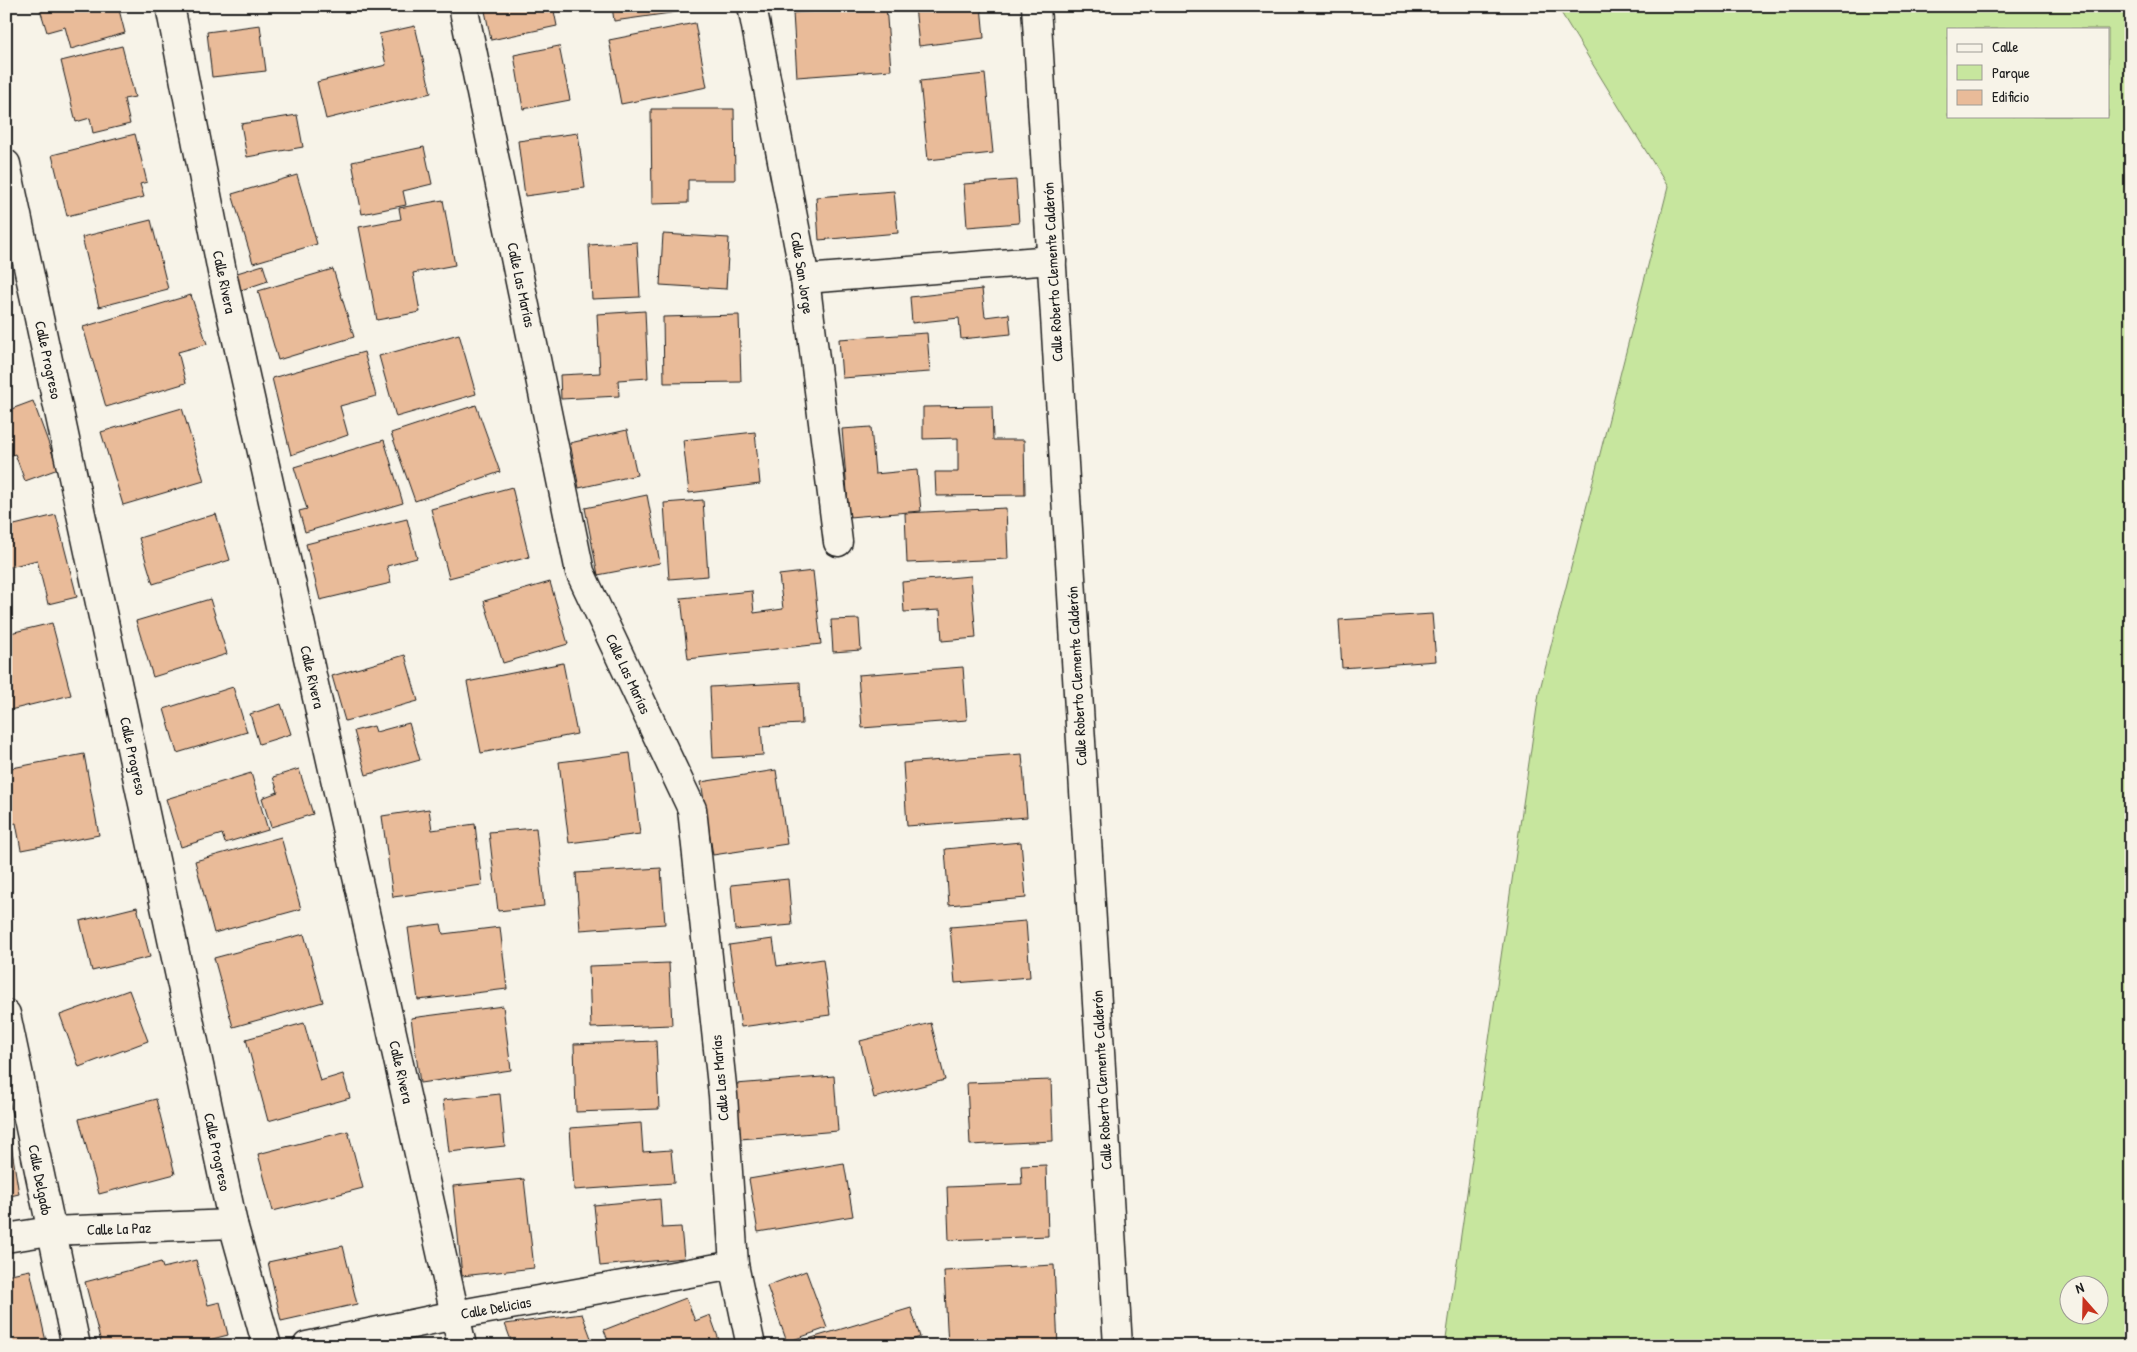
<svg xmlns="http://www.w3.org/2000/svg" width="2137" height="1352" viewBox="0 0 2137 1352" font-family="'Patrick Hand',sans-serif">
  <style>
    .green { fill: #c7e69e; stroke: #72815d; fill-rule: evenodd }
    .building { fill: #e9bb99; stroke: #1c1c1c }
    .lines { fill: none; stroke-linecap: round; stroke-linejoin: round }
    .minor-casing { stroke: #1c1c1c; stroke-width: 31 }
    .minor { stroke: #f7f3e8; stroke-width: 28 }
    .labels { text-anchor: middle; stroke-width: 4.5; stroke-linejoin: round; paint-order: stroke }
    .street-label { font-size: 15px; fill: #1c1c1c; stroke: #f7f3e8 }
  </style>
  <rect width="100%" height="100%" fill="#f7f3e8"/>
  <filter id="ink" filterUnits="userSpaceOnUse"><feTurbulence type="fractalNoise" baseFrequency=".02" numOctaves="2"/><feDisplacementMap in="SourceGraphic" scale="10" xChannelSelector="R" yChannelSelector="G"/><feConvolveMatrix kernelMatrix="1 2 1 2 8 2 1 2 1" color-interpolation-filters="sRGB"/></filter>
  <g filter="url(#ink)">
    <!-- green -->
    <path class="green" d="M1557 6H2131V1346H1445L1539 693 1668 187ZM1948 29H2108V116H1948ZM2070 1284H2100V1314H2070Z"/>
    <!-- building -->
    <g class="building">
      <path d="M39 6H118L125 33 71 49 65 27 47 32Z"/>
      <path d="M484 6H553L557 26 491 40Z"/>
      <path d="M612 6H698L699 9 614 21Z"/>
      <path d="M886 6 891 70 797 77 793 13Z"/>
      <path d="M915 6H981L984 38 919 46Z"/>
      <path d="M695 23 707 87 621 104 609 40Z"/>
      <path d="M260 25 266 71 212 77 207 32Z"/>
      <path d="M415 26 431 93 326 119 317 82 386 65 379 34Z"/>
      <path d="M122 46 135 97 124 99 130 124 93 133 90 118 76 122 61 61Z"/>
      <path d="M559 46 570 100 523 109 514 55Z"/>
      <path d="M985 74 993 153 928 160 920 81Z"/>
      <path d="M651 109H734L735 180H688V203L652 204Z"/>
      <path d="M297 115 303 147 247 157 241 124Z"/>
      <path d="M578 133 585 188 525 196 518 141Z"/>
      <path d="M135 134 147 182 140 184 144 197 67 216 52 155Z"/>
      <path d="M424 147 432 184 403 191 406 205 362 214 352 162Z"/>
      <path d="M297 175 317 244 253 263 232 194Z"/>
      <path d="M1016 180 1019 223 967 227 964 184Z"/>
      <path d="M894 191 898 233 819 240 816 197Z"/>
      <path d="M443 200 455 265 413 273 420 312 377 320 359 227 401 219 399 208Z"/>
      <path d="M151 220 168 289 99 307 82 237Z"/>
      <path d="M6 231 12 253 6 255Z"/>
      <path d="M663 234 729 238 726 289 660 285Z"/>
      <path d="M637 242 640 297 592 299 589 245Z"/>
      <path d="M263 265 268 281 238 291 234 274Z"/>
      <path d="M333 269 354 337 278 360 258 291Z"/>
      <path d="M982 289 985 317 1009 314 1011 334 961 339 959 318 912 323 910 297Z"/>
      <path d="M191 295 207 344 178 352 186 383 106 407 83 327Z"/>
      <path d="M645 311 648 378 618 380 619 396 561 399 560 375 600 373 597 314Z"/>
      <path d="M739 315 741 382 664 383 663 317Z"/>
      <path d="M927 333 930 372 842 378 839 339Z"/>
      <path d="M459 334 476 394 396 417 379 356Z"/>
      <path d="M364 352 376 396 340 406 348 435 291 455 272 378Z"/>
      <path d="M33 401 58 469 25 481 15 454 6 457V411Z"/>
      <path d="M476 405 500 472 415 501 391 433Z"/>
      <path d="M992 406 993 440H1024L1025 495 936 496 935 472H958V438L923 439V407Z"/>
      <path d="M182 408 204 481 123 505 101 432Z"/>
      <path d="M871 427 875 474 917 470 921 511 849 517 842 429Z"/>
      <path d="M627 430 637 475 579 488 570 443Z"/>
      <path d="M755 432 760 484 689 493 683 440Z"/>
      <path d="M384 440 403 503 305 532 299 511 307 509 294 467Z"/>
      <path d="M512 487 529 557 449 578 431 509Z"/>
      <path d="M647 495 660 563 598 575 585 508Z"/>
      <path d="M703 500 708 576 669 579 664 503Z"/>
      <path d="M1006 508 1008 559 907 563 905 513Z"/>
      <path d="M216 514 230 560 153 584 139 538Z"/>
      <path d="M56 515 77 597 48 604 37 560 6 568V527Z"/>
      <path d="M407 519 417 558 387 566 391 583 320 600 306 544Z"/>
      <path d="M813 571 821 644 688 659 681 598 752 591 754 613 783 609 779 575Z"/>
      <path d="M971 576 976 638 942 641 940 610 904 612 902 582Z"/>
      <path d="M550 582 568 644 503 663 484 601Z"/>
      <path d="M210 599 227 654 153 677 136 621Z"/>
      <path d="M1432 614 1436 661 1342 668 1339 620Z"/>
      <path d="M859 619 861 650 833 652 831 620Z"/>
      <path d="M52 623 71 695 6 711V634Z"/>
      <path d="M405 655 418 701 345 721 332 676Z"/>
      <path d="M563 663 577 734 481 753 467 682Z"/>
      <path d="M963 667 967 720 862 728 858 675Z"/>
      <path d="M800 682 802 724 761 726 763 755 713 758 710 687Z"/>
      <path d="M233 687 247 732 177 753 164 709Z"/>
      <path d="M281 704 291 734 259 744 250 714Z"/>
      <path d="M409 723 420 760 366 775 354 731 374 726 376 732Z"/>
      <path d="M630 753 640 834 569 843 559 762Z"/>
      <path d="M84 754 99 835 21 850 16 823 7 825 6 822V798L12 797 7 769Z"/>
      <path d="M1022 754 1027 817 907 826 903 763Z"/>
      <path d="M299 769 313 814 271 827 262 798 278 792 273 777Z"/>
      <path d="M776 770 787 844 713 855 701 782Z"/>
      <path d="M251 773 268 830 225 843 222 834 181 847 166 799Z"/>
      <path d="M429 809 432 830 475 824 482 885 393 897 382 816Z"/>
      <path d="M536 828 544 906 498 911 489 832Z"/>
      <path d="M281 837 301 909 214 933 195 861Z"/>
      <path d="M1021 842 1026 898 949 905 945 849Z"/>
      <path d="M661 868 665 924 580 930 576 873Z"/>
      <path d="M788 879 792 925 735 930 731 885Z"/>
      <path d="M137 907 150 957 92 971 80 921Z"/>
      <path d="M1026 921 1030 977 955 983 950 927Z"/>
      <path d="M441 924 443 934 500 927 507 989 418 1000 408 928Z"/>
      <path d="M304 934 323 1002 233 1027 214 958Z"/>
      <path d="M773 939 777 966 823 959 830 1015 741 1027 729 945Z"/>
      <path d="M669 963 672 1025 591 1028 589 966Z"/>
      <path d="M129 990 148 1041 79 1067 60 1015Z"/>
      <path d="M503 1006 511 1070 420 1083 411 1018Z"/>
      <path d="M304 1023 320 1081 343 1074 350 1098 268 1121 246 1039Z"/>
      <path d="M931 1023 945 1080 874 1098 860 1041Z"/>
      <path d="M656 1041 659 1109 576 1112 574 1044Z"/>
      <path d="M834 1076 838 1131 740 1139 736 1084Z"/>
      <path d="M1051 1080 1053 1141 970 1145 967 1083Z"/>
      <path d="M500 1094 505 1146 449 1152 443 1100Z"/>
      <path d="M156 1099 175 1174 99 1194 79 1119Z"/>
      <path d="M641 1123 643 1152 671 1150 674 1183 574 1190 570 1128Z"/>
      <path d="M348 1131 363 1188 273 1211 258 1154Z"/>
      <path d="M6 1132H9L19 1194 6 1197Z"/>
      <path d="M844 1163 853 1216 758 1232 749 1179Z"/>
      <path d="M1046 1165 1048 1236 949 1240 947 1187 1022 1184 1021 1166Z"/>
      <path d="M524 1179 534 1268 462 1276 453 1186Z"/>
      <path d="M660 1199 662 1228 681 1227 684 1258 600 1266 594 1205Z"/>
      <path d="M343 1246 357 1304 281 1321 268 1262Z"/>
      <path d="M196 1260 208 1305 220 1302 228 1335 185 1346H102L85 1282 161 1262 163 1268Z"/>
      <path d="M1054 1265 1058 1346H948L944 1271Z"/>
      <path d="M30 1270 47 1346H6V1275Z"/>
      <path d="M806 1271 827 1328 787 1342 767 1286Z"/>
      <path d="M686 1298 695 1321 710 1315 719 1340 703 1346H610L604 1330Z"/>
      <path d="M911 1308 920 1337 894 1346H785Z"/>
      <path d="M582 1314 594 1346H513L505 1324Z"/>
    </g>
    <g class="lines">
      <!-- minor casing -->
      <g class="minor-casing">
        <g id="minor">
          <path d="M170 6 224 282 462 1346"/>
          <path d="M463 6 580 572 692 809 723 1095 734 1265 751 1346"/>
          <path d="M752 6 805 279 838 542"/>
          <path d="M1036 6 1118 1346"/>
          <path d="M6 164 233 1224 267 1346"/>
          <path d="M805 279 1052 260"/>
          <path d="M6 1014 76 1346"/>
          <path d="M6 1238 50 1231 233 1224"/>
          <path d="M307 1346 455 1315 734 1265"/>
        </g>
      </g>
      <!-- minor -->
      <use href="#minor" class="minor"/>
    </g>
  </g>
  <g class="labels">
    <!-- street labels -->
    <g class="street-label">
      <text transform="translate(1053 272) rotate(-93)" y="5">Calle Roberto Clemente Calderón</text>
      <text transform="translate(802 273) rotate(81)" y="5">Calle San Jorge</text>
      <text transform="translate(224 282) rotate(78)" y="5">Calle Rivera</text>
      <text transform="translate(521 285) rotate(78)" y="5">Calle Las Marías</text>
      <text transform="translate(48 360) rotate(78)" y="5">Calle Progreso</text>
      <text transform="translate(628 674) rotate(65)" y="5">Calle Las Marías</text>
      <text transform="translate(1077 676) rotate(-93)" y="5">Calle Roberto Clemente Calderón</text>
      <text transform="translate(312 677) rotate(77)" y="5">Calle Rivera</text>
      <text transform="translate(133 756) rotate(78)" y="5">Calle Progreso</text>
      <text transform="translate(401 1072) rotate(77)" y="5">Calle Rivera</text>
      <text transform="translate(720 1078) rotate(-95)" y="5">Calle Las Marías</text>
      <text transform="translate(1102 1080) rotate(-93)" y="5">Calle Roberto Clemente Calderón</text>
      <text transform="translate(217 1152) rotate(78)" y="5">Calle Progreso</text>
      <text transform="translate(40 1180) rotate(79)" y="5">Calle Delgado</text>
      <text transform="translate(119 1229) rotate(-2)" y="5">Calle La Paz</text>
      <text transform="translate(496 1308) rotate(-10)" y="5">Calle Delicias</text>
    </g>
  </g>
  <!-- margin -->
  <rect width="2137" height="1352" fill="none" stroke="#f7f3e8" stroke-width="25"/>
  <rect x="12" y="12" width="2112" height="1327" fill="none" stroke="#1c1c1c" stroke-width="2" filter="url(#ink)"/>
  <!-- legend -->
  <rect x="1947" y="28" width="162" height="90" fill="#f7f3e8" stroke="#9f9d96"/>
  <rect x="1957" y="44" width="25" height="8" fill="#f7f3e8" stroke="#9f9d96"/>
  <text x="1992" y="52" font-size="15" fill="#1c1c1c">Calle</text>
  <rect x="1957" y="65" width="25" height="15" fill="#c7e69e" stroke="#9f9d96"/>
  <text x="1992" y="78" font-size="15" fill="#1c1c1c">Parque</text>
  <rect x="1957" y="90" width="25" height="15" fill="#e9bb99" stroke="#9f9d96"/>
  <text x="1992" y="102" font-size="15" fill="#1c1c1c">Edificio</text>
  <!-- north arrow -->
  <g transform="translate(2084 1300) rotate(340)"><circle r="24" fill="#f7f3e8" stroke="#9f9d96"/>
  <path d="M0-4L9 19L0 12L-9 19Z" fill="#c8321e"/>
  <text y="-8" font-size="14" font-weight="bold" text-anchor="middle" fill="#1c1c1c">N</text>
  </g>
</svg>
